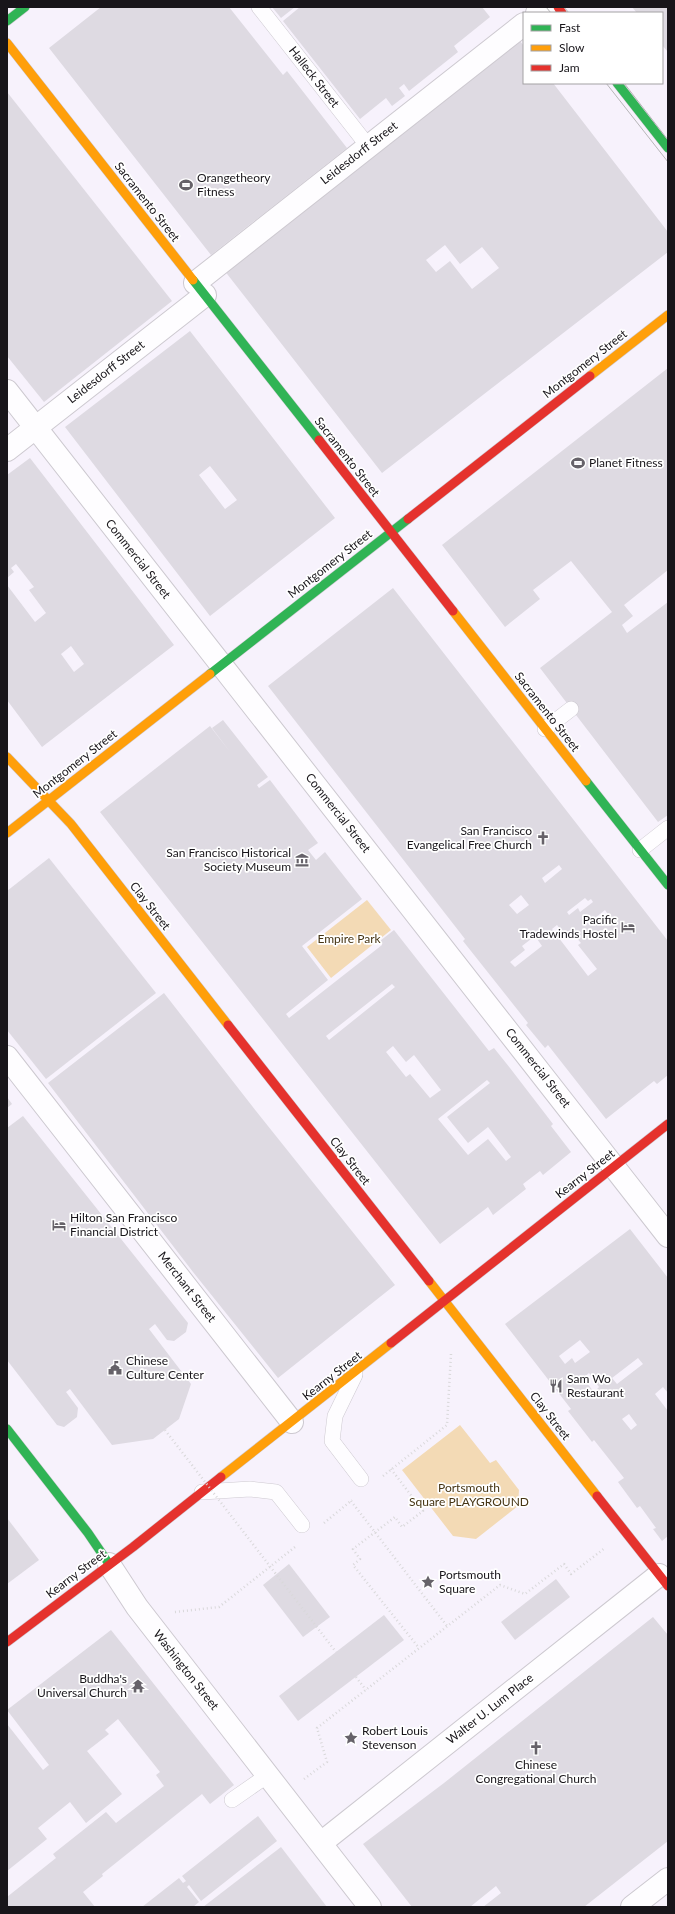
<svg xmlns="http://www.w3.org/2000/svg" width="675" height="1914" viewBox="0 0 675 1914" font-family="Lato,sans-serif">
  <style>
    .green { fill: #f3dab5 }
    .building { fill: #dedae2; fill-rule: evenodd }
    .lines { fill: none; stroke-linecap: round; stroke-linejoin: round }
    .lane-casing { stroke: #cdc9d0; stroke-width: 16 }
    .street-casing { stroke: #cdc9d0; stroke-width: 24 }
    .fast-casing { stroke: #cdc9d0; stroke-width: 10 }
    .slow-casing { stroke: #cdc9d0; stroke-width: 10 }
    .jam-casing { stroke: #cdc9d0; stroke-width: 10 }
    .path { stroke: #d9d8da; stroke-width: 2.5; stroke-dasharray: 1 3; stroke-linecap: butt }
    .lane { stroke: #fefdff; stroke-width: 15 }
    .street { stroke: #fefdff; stroke-width: 22 }
    .fast { stroke: #30b455; stroke-width: 9 }
    .slow { stroke: #ff9f0a; stroke-width: 9 }
    .jam { stroke: #e5322d; stroke-width: 9 }
    .tram { stroke: #b7b6b8; stroke-width: 1 }
    .path-bridge { stroke: #d9d8da; stroke-width: 2.5; stroke-dasharray: 1 3; stroke-linecap: butt }
    .labels { text-anchor: middle; stroke-width: 3.5; stroke-linejoin: round; paint-order: stroke }
    .street-label { font-size: 12px; fill: #18151a; stroke: #fff }
    .poi-label { font-size: 12px; fill: #18151a; stroke: #fff; text-anchor: start }
    .park-label { font-size: 12px; fill: #463514; stroke: #fff }
  </style>
  <rect width="100%" height="100%" fill="#f7f2fc"/>
  <!-- green -->
  <g class="green">
    <path d="M367 900 391 930 331 978 307 947Z"/>
    <path d="M460 1425 490 1463 496 1460 519 1490 518 1506 476 1539 453 1536 402 1470Z"/>
  </g>
  <!-- building -->
  <g class="building">
    <path d="M101 7H229L283 75 287 71 347 148 211 255 49 48Z"/>
    <path d="M272 7H295L281 18Z"/>
    <path d="M300 7H482L490 17 454 46 458 52 409 91 404 84 399 88 405 96 392 106 386 98 360 119 283 21Z"/>
    <path d="M632 7H668V52L662 45V13H637Z"/>
    <path d="M520 41 524 46V83H553L668 232V252L382 473 224 270ZM445 245 460 264 482 247 499 268 472 289 450 261 436 272 426 260Z"/>
    <path d="M7 92 172 301 44 402 7 356Z"/>
    <path d="M190 331 335 518 210 616 65 427ZM210 466 237 500 225 509 199 475Z"/>
    <path d="M668 368V570L624 605 633 616 622 625 627 633 668 602V815L658 822 540 668 612 612 571 561 533 590 540 599 505 627 442 545Z"/>
    <path d="M30 458 174 645 42 747 7 700V585L35 622 46 613 29 590 34 587 16 564 11 568 14 572 7 578V475ZM71 646 84 664 74 672 61 654Z"/>
    <path d="M393 588 668 941V1075L657 1084 654 1081 606 1119 548 1045 545 1048 526 1025 528 1023 463 941 465 939 268 686ZM559 865 562 869 545 883 542 878ZM521 895 529 905 517 914 509 905ZM585 898 588 901 591 899 593 902 580 912 578 908 569 915 567 912ZM605 910 611 919 602 926 595 918ZM557 925 566 937 572 933 581 943 578 945 597 969 588 976 552 929ZM535 936 542 946 515 967 510 962 525 950 522 946Z"/>
    <path d="M223 720 268 777 257 785 259 788 270 780 318 843 308 850 316 860 325 852 362 899 302 946 328 980 286 1014 289 1018 382 945 380 941 394 930 489 1051 494 1048 510 1068 553 1124 551 1126 571 1152 543 1175 540 1171 523 1184 526 1189 493 1215 488 1207 440 1244 100 812 210 726 230 752 212 728ZM392 984 395 987 329 1040 326 1036ZM393 1046 406 1062 414 1055 441 1090 430 1098 410 1074 406 1077 386 1052ZM487 1080 490 1083 447 1117 468 1143 488 1127 511 1157 506 1161 488 1139 468 1155 438 1119Z"/>
    <path d="M49 858 156 993 46 1079 7 1030V891Z"/>
    <path d="M164 993 256 1111 395 1285 278 1378 193 1272 48 1083Z"/>
    <path d="M7 1097 12 1104 7 1108Z"/>
    <path d="M23 1116 188 1323 186 1332 174 1341 167 1340 155 1324 149 1329 191 1384 179 1419 153 1439 112 1445 70 1389 66 1392 78 1408 77 1417 64 1427 57 1425 7 1360V1128Z"/>
    <path d="M630 1229 668 1278V1393L663 1387 655 1394 668 1411V1536L662 1541 653 1529 656 1528 640 1506 637 1508 618 1482 624 1478 594 1440 592 1442 568 1411 571 1409 505 1324ZM580 1340 590 1352 575 1363 572 1358 565 1364 559 1356ZM638 1358 643 1364 617 1384 612 1378ZM589 1373 599 1387 594 1392 583 1378ZM629 1414 637 1425 631 1430 622 1419Z"/>
    <path d="M7 1518 39 1560 7 1584Z"/>
    <path d="M289 1564 330 1617 303 1637 263 1585Z"/>
    <path d="M556 1579 570 1597 515 1640 501 1622Z"/>
    <path d="M384 1615 404 1640 298 1721 279 1696Z"/>
    <path d="M653 1617 668 1635V1841L584 1907H483L501 1893 496 1886 470 1907H412L363 1844 444 1783Z"/>
    <path d="M111 1630 234 1785 210 1804 202 1794 102 1874 103 1876 83 1892 95 1907H7V1897L56 1858 53 1854 106 1812 116 1823 164 1786 156 1775 160 1772 118 1719 105 1730 109 1734 87 1751 122 1794 86 1823 70 1802 38 1828 47 1839 7 1871V1724L43 1770 49 1765 7 1710Z"/>
    <path d="M258 1816 277 1841 201 1901 189 1885 187 1887 199 1902 193 1907H142L179 1878 183 1883 186 1881 182 1876Z"/>
    <path d="M281 1847 327 1907H203Z"/>
  </g>
  <g class="lines">
    <!-- lane casing -->
    <g class="lane-casing">
      <g id="lane">
        <path d="M259 7 368 146"/>
        <path d="M545 729 571 709"/>
        <path d="M640 850 668 828"/>
        <path d="M355 1375 335 1416 332 1441 361 1479"/>
        <path d="M202 1492 250 1489 276 1492 302 1525"/>
        <path d="M232 1800 268 1775"/>
      </g>
    </g>
    <!-- street casing -->
    <g class="street-casing">
      <g id="street">
        <path d="M537 13 545 7"/>
        <path d="M195 283 524 24"/>
        <path d="M7 391 668 1236"/>
        <path d="M7 450 205 295"/>
        <path d="M7 1057 292 1422"/>
        <path d="M109 1564 137 1607 370 1907"/>
        <path d="M321 1843 659 1575"/>
        <path d="M632 1907 668 1879"/>
      </g>
    </g>
    <!-- fast casing -->
    <g class="fast-casing">
      <g id="fast">
        <path d="M7 21 25 7"/>
        <path d="M617 83 668 148"/>
        <path d="M193 280 319 440"/>
        <path d="M210 674 408 519"/>
        <path d="M586 781 668 885"/>
        <path d="M7 1429 88 1533 109 1564"/>
      </g>
    </g>
    <!-- slow casing -->
    <g class="slow-casing">
      <g id="slow">
        <path d="M7 43 193 280"/>
        <path d="M590 376 668 315"/>
        <path d="M453 611 586 781"/>
        <path d="M7 757 71 824 228 1025"/>
        <path d="M7 833 210 674"/>
        <path d="M429 1281 597 1496"/>
        <path d="M221 1477 391 1343"/>
      </g>
    </g>
    <!-- jam casing -->
    <g class="jam-casing">
      <g id="jam">
        <path d="M558 7 562 13"/>
        <path d="M319 440 453 611"/>
        <path d="M408 519 590 376"/>
        <path d="M228 1025 429 1281"/>
        <path d="M391 1343 668 1124"/>
        <path d="M597 1496 668 1586"/>
        <path d="M7 1642 133 1547 221 1477"/>
      </g>
    </g>
    <!-- path -->
    <g class="path">
      <path d="M391 1469 423 1511 402 1527 395 1517 353 1549 360 1559 353 1565 419 1648"/>
      <path d="M383 1476 447 1425 451 1354"/>
      <path d="M351 1501 447 1626"/>
      <path d="M324 1523 352 1500"/>
      <path d="M175 1612 219 1607 295 1547"/>
      <path d="M356 1677 366 1690"/>
      <path d="M304 1779 327 1762 317 1728 500 1585 525 1594 564 1564 571 1574 605 1548"/>
    </g>
    <!-- lane -->
    <use href="#lane" class="lane"/>
    <!-- street -->
    <use href="#street" class="street"/>
    <!-- fast -->
    <use href="#fast" class="fast"/>
    <!-- slow -->
    <use href="#slow" class="slow"/>
    <!-- jam -->
    <use href="#jam" class="jam"/>
    <!-- tram -->
    <g class="tram">
      <path d="M546 7 551 13"/>
      <path d="M564 7 569 13"/>
      <path d="M606 83 668 162"/>
      <path d="M624 83 668 140"/>
    </g>
    <!-- path-bridge -->
    <path class="path-bridge" d="M165 1430 336 1652"/>
  </g>
  <!-- icons -->
  <defs>
    <g id="stadium-bare" transform="scale(1.08)"><path d="M0-5a6.5 5 0 1 0 0 10a6.5 5 0 1 0 0-10ZM-3.5-1.8h7v3.6h-7Z" fill="#666269" stroke="#fff" stroke-width="2.5" paint-order="stroke"/></g>
    <g id="church-bare" transform="scale(1.08)"><path d="M-1.2-6h2.4v3.5h3.3v2.4h-3.3V6h-2.4V-.1h-3.3v-2.4h3.3Z" fill="#666269" stroke="#fff" stroke-width="2.5" paint-order="stroke"/></g>
    <g id="museum-bare" transform="scale(1.08)"><path d="M0-6L6-3V-2H-6V-3ZM-5-1h2V3h-2ZM-1-1h2V3h-2ZM3-1h2V3H3ZM-6 4H6V6H-6Z" fill="#666269" stroke="#fff" stroke-width="2.5" paint-order="stroke"/></g>
    <g id="hotel-bare" transform="scale(1.08)"><path d="M-6-4.5h1.5V1H6V5H4.5V3h-9V5H-6ZM-4 0a1.8 1.8 0 1 1 3.6 0ZM.5 0V-2.5h3Q6-2.5 6 0Z" fill="#666269" stroke="#fff" stroke-width="2.5" paint-order="stroke"/></g>
    <g id="civic-bare" transform="scale(1.08)"><path d="M-.6-6.5H3V-4.5H.6V-3L4-1V1h2V6H-6V1h2V-1L-.6-3ZM-1.2 2.5V6h2.4V2.5Z" fill="#666269" stroke="#fff" stroke-width="2.5" paint-order="stroke"/></g>
    <g id="restaurant-bare" transform="scale(1.08)"><path d="M-5-6h1v4h1v-4h1v4h1v-4h1v5L-1.5 .5V6h-2V.5L-5-1ZM5-6V6H3V1.5H1.5Q1.5-4 5-6Z" fill="#666269" stroke="#fff" stroke-width="2.5" paint-order="stroke"/></g>
    <g id="sight-bare" transform="scale(1.08)"><path d="M0-6L1.8-2.2L6-1.7L2.9 1.2L3.7 5.4L0 3.3L-3.7 5.4L-2.9 1.2L-6-1.7L-1.8-2.2Z" fill="#666269" stroke="#fff" stroke-width="2.5" paint-order="stroke"/></g>
    <g id="temple-bare" transform="scale(1.08)"><path d="M0-6L5-2H3V0L6.5 2.5H4V6H1.5V3h-3V6H-4V2.5H-6.5L-3 0V-2H-5Z" fill="#666269" stroke="#fff" stroke-width="2.5" paint-order="stroke"/></g>
  </defs>
  <g fill-rule="evenodd">
    <use href="#stadium-bare" x="186" y="185"/>
    <use href="#stadium-bare" x="578" y="463"/>
    <use href="#church-bare" x="543" y="838"/>
    <use href="#museum-bare" x="302" y="860"/>
    <use href="#hotel-bare" x="628" y="927"/>
    <use href="#hotel-bare" x="59" y="1225"/>
    <use href="#civic-bare" x="115" y="1368"/>
    <use href="#restaurant-bare" x="556" y="1386"/>
    <use href="#sight-bare" x="428" y="1582"/>
    <use href="#temple-bare" x="138" y="1686"/>
    <use href="#sight-bare" x="351" y="1738"/>
    <use href="#church-bare" x="536" y="1748"/>
  </g>
  <g class="labels">
    <!-- street labels -->
    <g class="street-label">
      <text transform="translate(314 77) rotate(52)" y="4">Halleck Street</text>
      <text transform="translate(359 153) rotate(-38)" y="4">Leidesdorff Street</text>
      <text transform="translate(147 202) rotate(52)" y="4">Sacramento Street</text>
      <text transform="translate(585 364) rotate(-38)" y="4">Montgomery Street</text>
      <text transform="translate(106 372) rotate(-38)" y="4">Leidesdorff Street</text>
      <text transform="translate(347 457) rotate(52)" y="4">Sacramento Street</text>
      <text transform="translate(138 559) rotate(52)" y="4">Commercial Street</text>
      <text transform="translate(330 564) rotate(-38)" y="4">Montgomery Street</text>
      <text transform="translate(547 712) rotate(52)" y="4">Sacramento Street</text>
      <text transform="translate(75 764) rotate(-38)" y="4">Montgomery Street</text>
      <text transform="translate(338 813) rotate(52)" y="4">Commercial Street</text>
      <text transform="translate(150 906) rotate(52)" y="4">Clay Street</text>
      <text transform="translate(538 1068) rotate(52)" y="4">Commercial Street</text>
      <text transform="translate(350 1161) rotate(52)" y="4">Clay Street</text>
      <text transform="translate(585 1174) rotate(-38)" y="4">Kearny Street</text>
      <text transform="translate(187 1287) rotate(52)" y="4">Merchant Street</text>
      <text transform="translate(332 1376) rotate(-38)" y="4">Kearny Street</text>
      <text transform="translate(550 1416) rotate(52)" y="4">Clay Street</text>
      <text transform="translate(76 1574) rotate(-37)" y="4">Kearny Street</text>
      <text transform="translate(186 1670) rotate(52)" y="4">Washington Street</text>
      <text transform="translate(490 1709) rotate(-38)" y="4">Walter U. Lum Place</text>
    </g>
    <!-- poi labels -->
    <g class="poi-label">
      <text x="197" y="182">Orangetheory<tspan x="197" dy="14">Fitness</tspan></text>
      <text x="589" y="467">Planet Fitness</text>
      <text x="532" y="835" text-anchor="end">San Francisco<tspan x="532" dy="14">Evangelical Free Church</tspan></text>
      <text x="291" y="857" text-anchor="end">San Francisco Historical<tspan x="291" dy="14">Society Museum</tspan></text>
      <text x="617" y="924" text-anchor="end">Pacific<tspan x="617" dy="14">Tradewinds Hostel</tspan></text>
      <text x="70" y="1222">Hilton San Francisco<tspan x="70" dy="14">Financial District</tspan></text>
      <text x="126" y="1365">Chinese<tspan x="126" dy="14">Culture Center</tspan></text>
      <text x="567" y="1383">Sam Wo<tspan x="567" dy="14">Restaurant</tspan></text>
      <text x="439" y="1579">Portsmouth<tspan x="439" dy="14">Square</tspan></text>
      <text x="127" y="1683" text-anchor="end">Buddha's<tspan x="127" dy="14">Universal Church</tspan></text>
      <text x="362" y="1735">Robert Louis<tspan x="362" dy="14">Stevenson</tspan></text>
      <text x="536" y="1769" text-anchor="middle">Chinese<tspan x="536" dy="14">Congregational Church</tspan></text>
    </g>
    <!-- park labels -->
    <g class="park-label">
      <text x="349" y="943">Empire Park</text>
      <text x="469" y="1492">Portsmouth<tspan x="469" dy="14">Square PLAYGROUND</tspan></text>
    </g>
  </g>
  <!-- border -->
  <rect width="675" height="1914" fill="none" stroke="#18151a" stroke-width="16"/>
  <!-- legend -->
  <rect x="523" y="12" width="140" height="72" fill="#ffffff" stroke="#a3a1a3"/>
  <rect x="531" y="25" width="20" height="6" fill="#30b455" stroke="#a3a1a3"/>
  <text x="559" y="32" font-size="12" fill="#18151a">Fast</text>
  <rect x="531" y="45" width="20" height="6" fill="#ff9f0a" stroke="#a3a1a3"/>
  <text x="559" y="52" font-size="12" fill="#18151a">Slow</text>
  <rect x="531" y="65" width="20" height="6" fill="#e5322d" stroke="#a3a1a3"/>
  <text x="559" y="72" font-size="12" fill="#18151a">Jam</text>
</svg>
